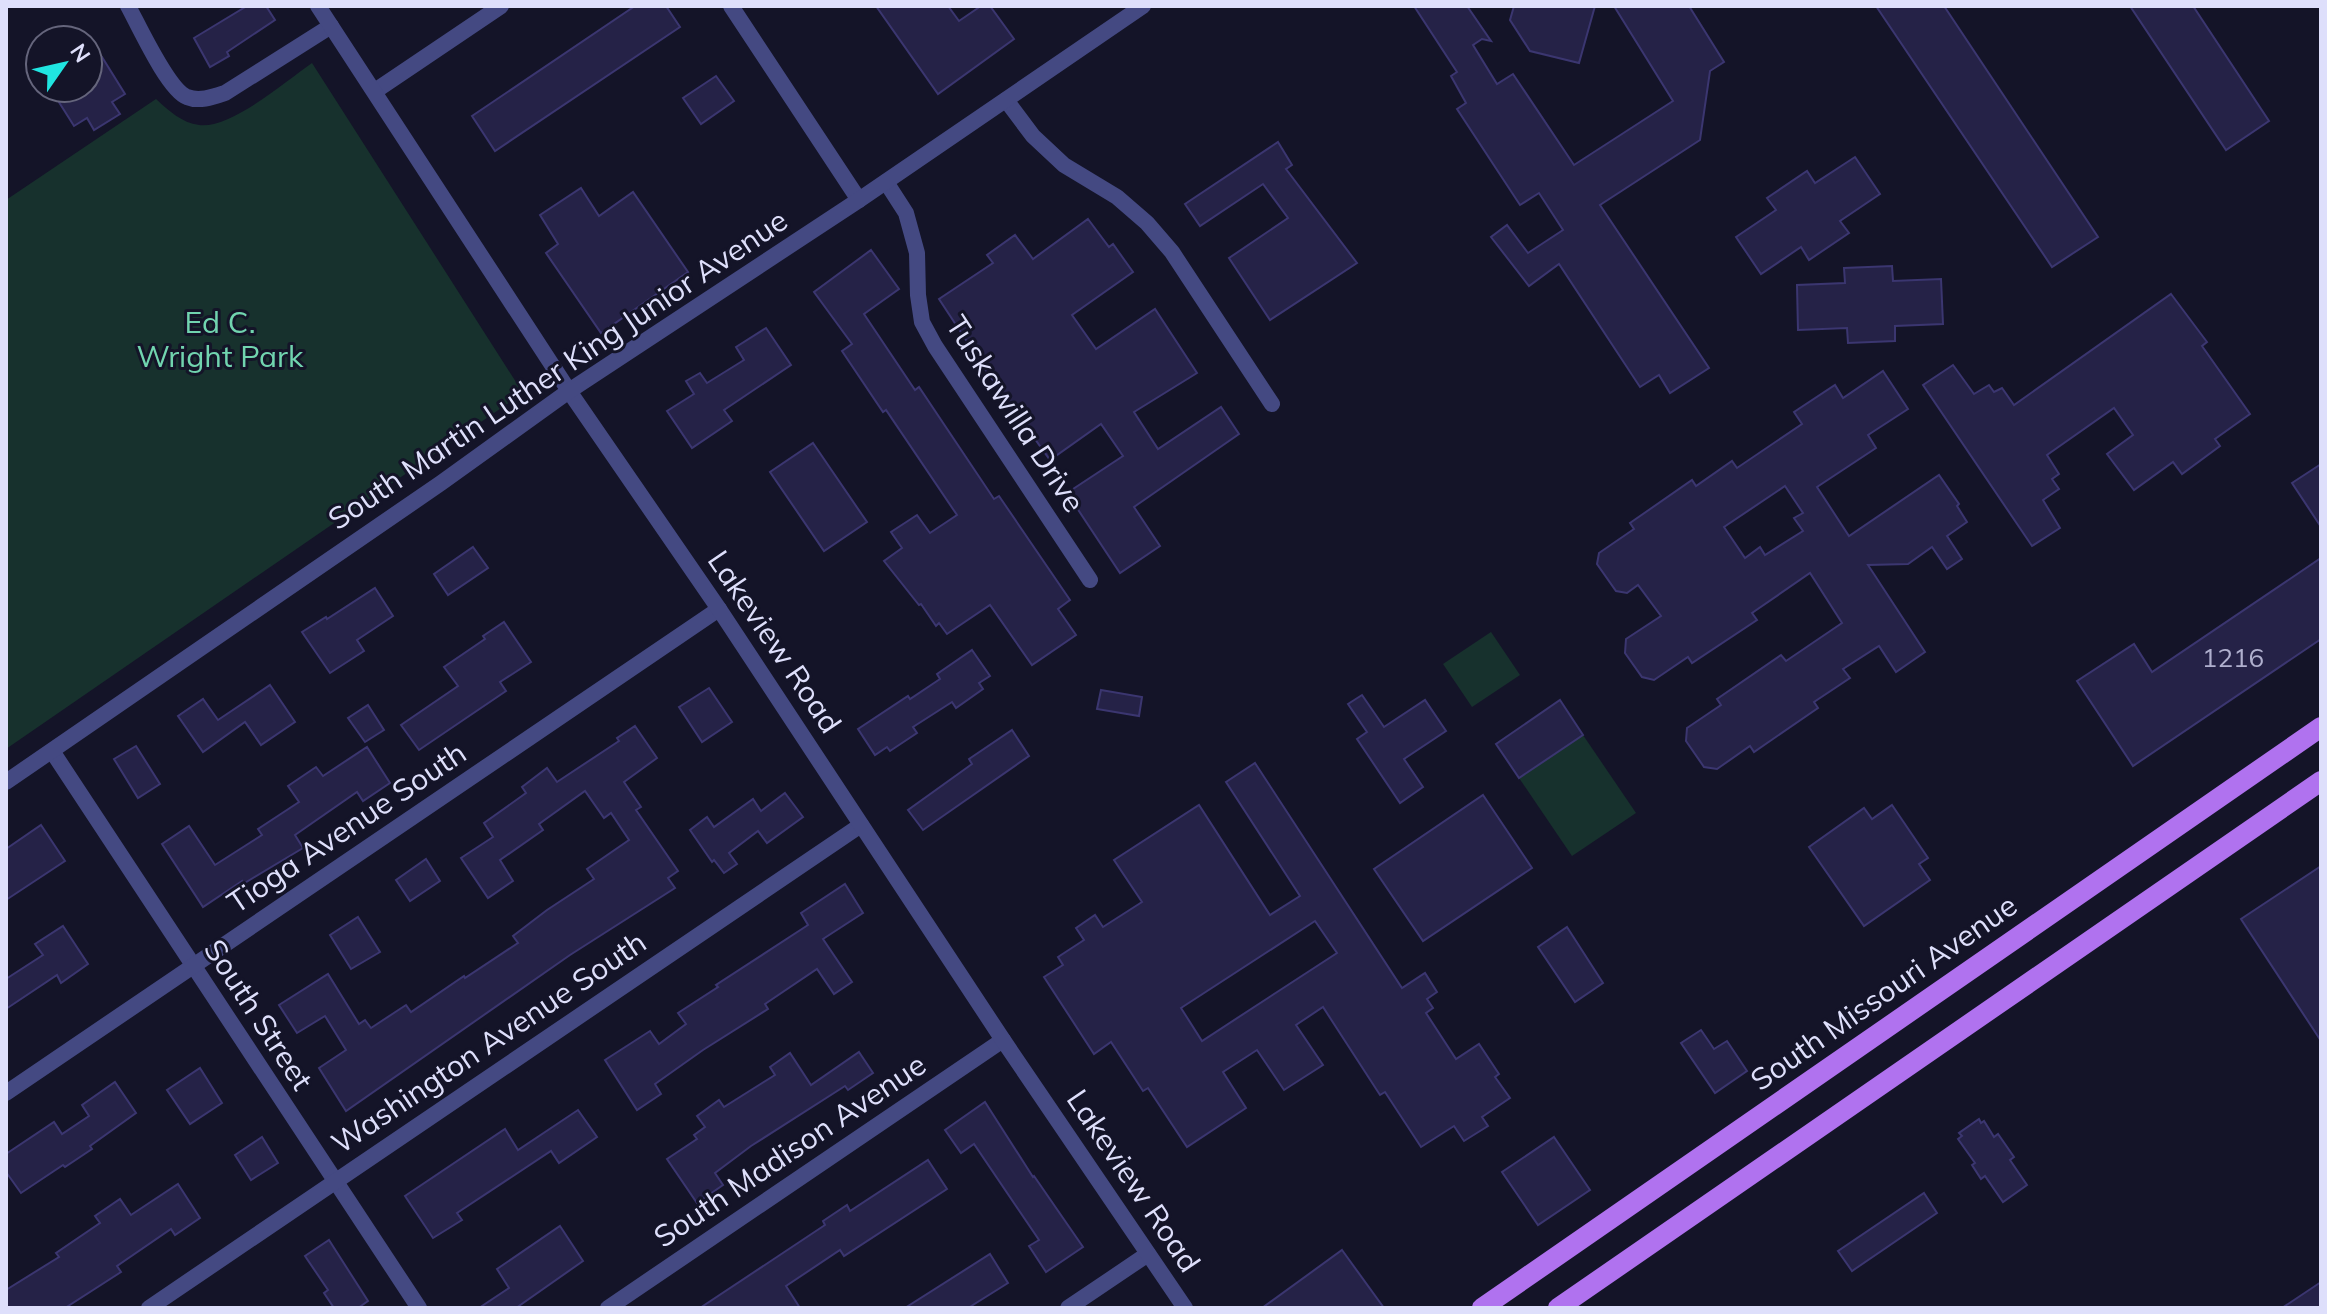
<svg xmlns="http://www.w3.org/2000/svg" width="2327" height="1314" viewBox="0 0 2327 1314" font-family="Mulish,sans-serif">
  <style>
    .green { fill: #17312d }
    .building { fill: #252247; stroke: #3b3670; stroke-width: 2; fill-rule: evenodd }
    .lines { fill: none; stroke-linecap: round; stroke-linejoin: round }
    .minor { stroke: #444982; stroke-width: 16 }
    .tertiary { stroke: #444982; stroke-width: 16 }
    .primary { stroke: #b072ef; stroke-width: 20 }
    .labels { text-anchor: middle; stroke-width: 6; stroke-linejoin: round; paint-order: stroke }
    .number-label { font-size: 26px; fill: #b0b0ce }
    .park-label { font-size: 30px; fill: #71d4af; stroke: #141428 }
    .street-label { font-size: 30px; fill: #dedffb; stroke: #141428 }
  </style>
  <rect width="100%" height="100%" fill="#141428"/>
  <!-- green -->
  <g class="green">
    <path d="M312 63 523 393 6 749V200L156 99C168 110 182 123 199 125 231 129 286 81 312 63Z"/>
    <path d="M1491 632 1520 675 1472 707 1443 664Z"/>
    <path d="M1583 735 1636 813 1572 856 1519 778Z"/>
  </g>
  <!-- building -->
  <g class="building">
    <path d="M247 6H266L275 20 227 52 229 56 210 67 194 38Z"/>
    <path d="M635 6H666L680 27 495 151 472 116Z"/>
    <path d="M876 6H948L959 21 981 6H990L1014 39 938 94Z"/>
    <path d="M1414 6H1467L1491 41 1482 39 1473 45 1497 84 1513 74 1574 165 1673 101 1614 6H1689L1724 62 1710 71 1700 140 1600 205 1709 368 1670 393 1659 375 1640 387 1559 264 1529 286 1491 237 1507 225 1528 253 1563 230 1539 193 1520 205 1457 109 1466 103 1451 76 1457 72Z"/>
    <path d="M1514 6H1595L1579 63 1530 51 1510 20Z"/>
    <path d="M1876 6H1944L2098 237 2052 267Z"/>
    <path d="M2130 6H2193L2269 121 2226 150Z"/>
    <path d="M102 57 125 94 112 102 120 114 94 130 87 118 74 126 50 88H88V65Z"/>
    <path d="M716 76 734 101 701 124 683 98Z"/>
    <path d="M1278 142 1292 165 1286 169 1357 263 1270 320 1229 258 1288 218 1263 184 1200 226 1185 204Z"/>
    <path d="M1855 157 1880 194 1840 221 1849 233 1809 260 1801 247 1761 274 1736 237 1776 210 1767 198 1807 171 1815 183Z"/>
    <path d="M581 188 599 216 633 192 688 272 601 333 546 253 558 244 540 215Z"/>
    <path d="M1088 219 1109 247 1113 244 1133 272 1072 315 1096 349 1155 309 1197 373 1134 412 1158 449 1221 407 1239 434 1134 507 1160 546 1120 573 1067 493 1123 456 1101 424 1050 460 987 372 939 299 993 263 987 255 1015 235 1033 259Z"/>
    <path d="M871 250 899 289 864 314 915 390 919 387 994 499 999 496 1070 600 1058 609 1076 635 1032 665 990 605 947 634 939 623 936 626 921 604 919 605 884 561 902 548 891 532 917 515 930 533 957 515 886 410 883 412 842 351 852 344 814 292Z"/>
    <path d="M1892 266 1893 281 1941 279 1943 324 1895 326V341L1848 343 1847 328 1798 330 1797 285 1845 283 1844 268Z"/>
    <path d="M2171 294 2207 342 2202 346 2250 414 2215 439 2220 446 2182 474 2173 462 2134 490 2107 454 2133 435 2114 408 2047 455 2059 474 2052 479 2059 489 2043 500 2060 528 2032 546 1923 385 1953 365 1974 394 1989 385 1994 392 2002 388 2014 405Z"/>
    <path d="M766 328 791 365 724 410 732 421 692 448 667 411 694 394 686 381 700 373 707 383 744 360 736 347Z"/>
    <path d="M1883 371 1908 409 1868 435 1876 448 1817 487 1849 536 1939 475 1959 504 1957 506 1967 522 1947 536 1962 559 1947 569 1932 547 1908 564 1868 565 1925 652 1896 672 1879 646 1843 669 1850 678 1814 702 1818 708 1754 752 1750 746 1717 769 1704 767 1686 741 1687 728 1721 705 1717 699 1781 655 1786 661 1842 623 1810 573 1752 613 1757 620 1692 663 1688 657 1654 680 1642 677 1625 653 1626 639 1661 616 1638 585 1627 593 1616 591 1597 564 1599 553 1634 529 1630 523 1692 480 1696 486 1732 461 1737 468 1802 424 1794 412 1835 385 1843 398ZM1785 486 1803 513 1794 518 1803 531 1765 555 1760 547 1745 558 1724 527Z"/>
    <path d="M813 443 867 522 824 551 770 472Z"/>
    <path d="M2321 464V527L2292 483Z"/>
    <path d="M473 547 488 568 448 595 434 574Z"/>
    <path d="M2321 558V639L2133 766 2077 681 2134 644 2152 672Z"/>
    <path d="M375 588 393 616 357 640 364 651 330 673 302 632 326 617 327 619Z"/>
    <path d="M504 622 531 662 500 682 506 691 419 750 401 725 458 686 444 667 485 639 483 636Z"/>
    <path d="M972 650 990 676 979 683 983 689 956 708 952 702 913 727 917 733 890 751 887 747 875 755 858 729 908 696 910 699 940 679 937 674Z"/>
    <path d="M270 685 295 722 261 745 245 722 203 752 178 716 203 699 218 720Z"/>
    <path d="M709 688 732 722 702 742 679 707Z"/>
    <path d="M1101 690 1142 697 1139 716 1097 709Z"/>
    <path d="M1362 695 1384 727 1425 700 1446 731 1404 759 1423 787 1400 803 1357 739 1367 732 1348 704Z"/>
    <path d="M1560 700 1583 735 1519 778 1496 744Z"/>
    <path d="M368 705 384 730 365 742 348 718Z"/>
    <path d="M635 726 657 758 624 782 641 807 636 810 678 871 668 878 675 888 570 955 346 1111 319 1068 346 1050 325 1016 297 1033 279 1005 328 974 359 1024 365 1020 371 1028 406 1005 411 1012 464 976 465 978 518 943 513 936 547 910 594 879 587 869 629 840 611 813 604 818 585 791 539 824 543 830 500 860 513 881 488 898 461 858 493 837 484 823 526 793 522 787 547 768 557 782 619 741 617 738Z"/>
    <path d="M1012 730 1029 756 923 830 908 810 972 764 969 759Z"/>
    <path d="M136 746 160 784 138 798 114 759Z"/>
    <path d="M367 747 390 783 363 801 357 792 295 835 303 848 243 884 242 881 203 907 162 844 189 826 215 865 262 835 258 829 299 802 288 786 316 767 323 776Z"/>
    <path d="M1255 763 1402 988 1425 973 1437 992 1427 999 1433 1008 1426 1013 1456 1059 1479 1044 1499 1074 1495 1077 1510 1098 1482 1117 1488 1126 1464 1141 1454 1126 1421 1147 1385 1092 1380 1095 1323 1007 1296 1025 1323 1065 1284 1090 1257 1050 1223 1072 1246 1108 1187 1147 1148 1088 1143 1091 1111 1042 1094 1054 1044 977 1063 965 1058 957 1084 940 1076 928 1095 915 1103 927 1142 902 1114 860 1199 805 1270 915 1300 896 1226 782ZM1315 921 1337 953 1202 1041 1181 1008Z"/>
    <path d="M785 793 803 817 767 843 758 831 729 853 737 864 724 873 714 860 712 862 690 830 707 817 714 827 753 799 761 811Z"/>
    <path d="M1483 795 1532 868 1423 941 1374 869Z"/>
    <path d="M1892 805 1928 858 1919 864 1930 880 1864 926 1809 847 1864 808 1872 819Z"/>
    <path d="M41 825 65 861 6 900V849Z"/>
    <path d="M426 859 440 881 410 901 396 880Z"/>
    <path d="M2321 866V1041L2241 919Z"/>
    <path d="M845 884 863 913 823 939 852 982 834 994 817 969 765 1004 768 1009 703 1050 655 1084 661 1094 637 1110 605 1060 650 1031 659 1044 686 1024 678 1013 718 987 716 985 808 925 801 913Z"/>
    <path d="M358 917 380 952 351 969 330 935Z"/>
    <path d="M63 926 88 964 61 983 57 975 6 1009V979L43 955 35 944Z"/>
    <path d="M1567 927 1603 983 1575 1002 1538 947Z"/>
    <path d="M1701 1030 1714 1049 1727 1041 1747 1071 1715 1093 1681 1043Z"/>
    <path d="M859 1052 873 1073 848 1090 845 1086 751 1146 715 1173 723 1185 697 1203 667 1159 697 1139 694 1135 705 1127 697 1116 719 1100 724 1107 775 1075 770 1067 790 1053 811 1085Z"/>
    <path d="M200 1068 222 1103 190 1124 167 1090Z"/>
    <path d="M115 1082 136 1113 90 1146 92 1149 65 1167 63 1165 21 1193 6 1172V1154L54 1122 62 1134 89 1116 82 1105Z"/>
    <path d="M985 1102 1033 1177 1034 1176 1083 1247 1046 1272 1029 1246 1039 1240 974 1144 961 1153 945 1130Z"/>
    <path d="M578 1110 597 1137 559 1163 551 1151 457 1213 462 1220 433 1238 405 1196 505 1129 518 1150Z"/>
    <path d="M1979 1119 1981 1123 1984 1121 1994 1137 1998 1134 2014 1157 2010 1160 2027 1185 2003 1202 1985 1176 1981 1179 1972 1165 1975 1163 1958 1139 1962 1136 1959 1133Z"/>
    <path d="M262 1137 278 1163 251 1180 235 1155Z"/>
    <path d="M1554 1137 1590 1190 1538 1225 1502 1172Z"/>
    <path d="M928 1160 947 1189 844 1256 840 1250 786 1286 800 1308H700L825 1225 823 1221 847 1205 850 1211Z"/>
    <path d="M178 1184 200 1218 175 1235 171 1229 117 1266 121 1272 65 1308H6V1290L59 1257 56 1253 100 1223 95 1216 120 1199 131 1215Z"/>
    <path d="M1924 1193 1937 1213 1852 1271 1838 1251Z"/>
    <path d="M560 1226 583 1261 516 1308H479L509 1288 497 1269Z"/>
    <path d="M329 1240 368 1301 358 1308H334L324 1293 328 1290 305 1256Z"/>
    <path d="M1342 1250 1384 1308H1262Z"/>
    <path d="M990 1254 1008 1283 968 1308H905Z"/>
    <path d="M2321 1282V1308H2282Z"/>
  </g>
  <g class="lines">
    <!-- minor -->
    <g class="minor">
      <path d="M128 6C139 26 168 90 187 97 199 102 213 97 225 93L331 26"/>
      <path d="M731 6 859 200"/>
      <path d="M375 91 501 6"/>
      <path d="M1006 100 1033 136 1064 165 1117 197 1147 223 1172 252 1272 404"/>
      <path d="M886 182 906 213 917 253 918 295 922 322 935 346 1090 580"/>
      <path d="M52 751 419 1308"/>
      <path d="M6 1093 719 609"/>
      <path d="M149 1308 861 825"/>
      <path d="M608 1308 1003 1040"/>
      <path d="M1068 1308 1148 1254"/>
    </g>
    <!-- tertiary -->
    <g class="tertiary">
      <path d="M318 6 569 391 719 609 1003 1040 1185 1308"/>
      <path d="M6 782 441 483 569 391 859 200 1143 6"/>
    </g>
    <!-- primary -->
    <g class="primary">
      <path d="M1482 1308 2321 727"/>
      <path d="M1558 1308 2321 781"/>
    </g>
  </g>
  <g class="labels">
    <!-- number labels -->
    <g class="number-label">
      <text x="2233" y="667">1216</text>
    </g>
    <!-- park labels -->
    <g class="park-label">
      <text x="220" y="333">Ed C.<tspan x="220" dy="34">Wright Park</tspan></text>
    </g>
    <!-- street labels -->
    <g class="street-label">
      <text transform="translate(558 370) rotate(-34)" y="10">South Martin Luther King Junior Avenue</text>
      <text transform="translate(1015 414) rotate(57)" y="10">Tuskawilla Drive</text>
      <text transform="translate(774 642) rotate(56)" y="10">Lakeview Road</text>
      <text transform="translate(347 828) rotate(-34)" y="10">Tioga Avenue South</text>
      <text transform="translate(1884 993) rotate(-35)" y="10">South Missouri Avenue</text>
      <text transform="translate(258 1015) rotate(57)" y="10">South Street</text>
      <text transform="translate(489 1043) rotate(-34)" y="10">Washington Avenue South</text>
      <text transform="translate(790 1151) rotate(-34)" y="10">South Madison Avenue</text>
      <text transform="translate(1133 1181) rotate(56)" y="10">Lakeview Road</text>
    </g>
  </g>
  <!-- border -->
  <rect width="2327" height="1314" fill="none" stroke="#dedffb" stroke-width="16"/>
  <!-- north arrow -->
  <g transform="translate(64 64) rotate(56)"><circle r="38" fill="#141428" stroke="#65657c" stroke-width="2"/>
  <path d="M0-6L14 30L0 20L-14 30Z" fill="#20e5e1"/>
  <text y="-12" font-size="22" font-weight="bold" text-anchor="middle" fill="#dedffb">N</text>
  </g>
</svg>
